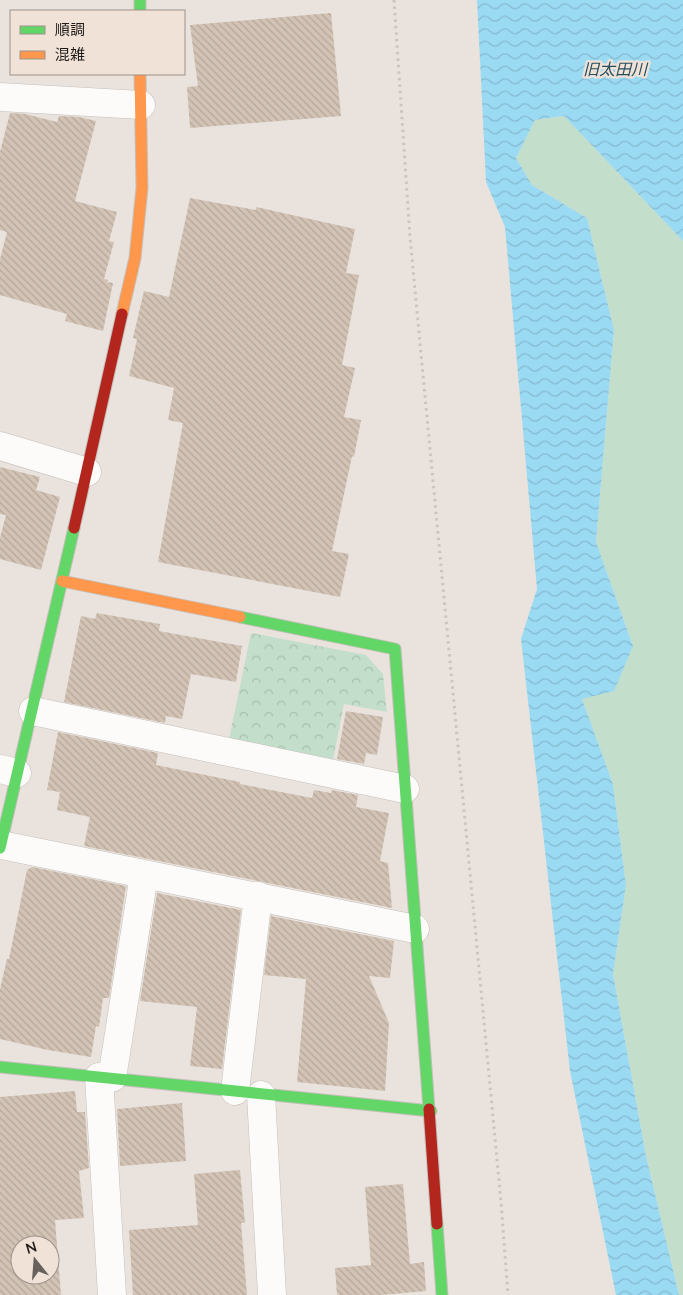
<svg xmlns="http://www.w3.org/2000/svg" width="683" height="1295" viewBox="0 0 683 1295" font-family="Lato,'Noto Sans JP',sans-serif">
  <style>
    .green { fill: #c3dfcb }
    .forest { fill: url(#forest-crowns) }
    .water { fill: url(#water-waves) }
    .building { fill: url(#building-back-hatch); fill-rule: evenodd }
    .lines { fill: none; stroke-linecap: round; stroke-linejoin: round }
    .street-casing { stroke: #c5bfbb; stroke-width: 29 }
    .fast-casing { stroke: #c5bfbb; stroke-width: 13 }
    .slow-casing { stroke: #c5bfbb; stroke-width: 13 }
    .jam-casing { stroke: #c5bfbb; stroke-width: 13 }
    .path { stroke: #c9c5c3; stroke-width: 3; stroke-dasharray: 2.5 4; stroke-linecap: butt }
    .street { stroke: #fcfbfa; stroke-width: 28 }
    .fast { stroke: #63d668; stroke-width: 11 }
    .slow { stroke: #ff974d; stroke-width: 11 }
    .jam { stroke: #b3261e; stroke-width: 11 }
    .labels { text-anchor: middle; stroke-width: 4.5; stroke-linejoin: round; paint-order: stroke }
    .water-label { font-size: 16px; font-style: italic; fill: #254e5f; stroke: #f0e2d7 }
  </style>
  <defs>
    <pattern id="forest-crowns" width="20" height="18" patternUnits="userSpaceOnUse" patternTransform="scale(1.25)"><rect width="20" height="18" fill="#c3dfcb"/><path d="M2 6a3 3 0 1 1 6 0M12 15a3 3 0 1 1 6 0" fill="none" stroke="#a7bfae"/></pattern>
    <pattern id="water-waves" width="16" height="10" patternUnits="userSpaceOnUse" patternTransform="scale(1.25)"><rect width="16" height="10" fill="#9bdaf3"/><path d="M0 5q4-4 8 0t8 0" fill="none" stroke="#85bad0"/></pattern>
    <pattern id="building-back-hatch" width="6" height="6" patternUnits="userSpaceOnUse" patternTransform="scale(1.25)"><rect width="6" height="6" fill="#d2c3b5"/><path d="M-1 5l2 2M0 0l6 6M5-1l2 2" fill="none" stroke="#b4a79b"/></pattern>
  </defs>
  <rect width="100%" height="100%" fill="#eae3dd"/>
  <!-- green -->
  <path class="green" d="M564 116 683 241V1295H679L646 1156 613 974 626 885 613 784 582 699 633 646 596 542 614 330 587 218 532 185 516 158 535 120Z"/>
  <!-- forest -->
  <path class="forest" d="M251 633 366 655 383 674 387 712 344 704 332 765 228 744Z"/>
  <!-- water -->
  <path class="water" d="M477 0H683V241L564 116 535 120 516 158 532 185 587 218 614 330 596 542 633 646 614 691 582 699 613 784 626 885 613 974 646 1156 679 1295H616L570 1071 521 639 537 589 505 227 486 182Z"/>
  <!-- building -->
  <g class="building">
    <path d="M331 13 341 116 190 128 187 87 198 86 190 25Z"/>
    <path d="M10 113 25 114 57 122 59 116 79 117 96 121 75 201 117 212 109 241 114 242 104 279 108 280 107 282 113 283 103 331 65 321 67 314 0 295V259L7 232 0 230V152Z"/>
    <path d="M190 198 256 210V207L355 229 346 273 359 275 342 365 355 368 344 417 361 420 354 457 352 456 332 551 349 554 340 597 158 562 183 423 168 420 174 388 129 376 137 339 133 338 144 291 169 297Z"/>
    <path d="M0 467 40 477 36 490 60 497 41 570 0 559V538L6 515 0 514Z"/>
    <path d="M97 613 160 624 159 631 242 646 236 682 191 674 182 719 166 716 165 723 64 702 81 616 95 619Z"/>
    <path d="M346 711 383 717 377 755 366 753 364 764 337 759Z"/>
    <path d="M58 732 158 753 156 765 240 782V784L312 798 314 790 331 793 332 790 358 795 356 807 389 813 380 861 388 863 392 908 84 846 90 817 57 810 60 792 47 790Z"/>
    <path d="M32 867 126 886 109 998H103L99 1027 96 1026 91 1057 48 1050 0 1039V989L7 959H9L27 870Z"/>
    <path d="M157 893 241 910 222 1069 190 1066 197 1007 140 1001Z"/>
    <path d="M271 916 394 941 390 978 369 976 389 1023 385 1091 297 1082 306 979 264 975Z"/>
    <path d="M75 1091 77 1112H85L89 1168 79 1171 84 1218 55 1220 61 1295H0V1097ZM20 1245H50V1275H20Z"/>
    <path d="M182 1103 186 1161 120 1166 117 1109Z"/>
    <path d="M240 1170 245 1223H241L247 1295H133L129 1230 198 1225 194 1174Z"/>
    <path d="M403 1184 410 1264 424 1262 426 1291 381 1295H337L335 1268 371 1265 365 1187Z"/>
  </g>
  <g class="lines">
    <!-- street casing -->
    <g class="street-casing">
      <g id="street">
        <path d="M0 97 141 105"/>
        <path d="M0 446 87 472"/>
        <path d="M33 711 405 789"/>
        <path d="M0 769 17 773"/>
        <path d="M1 845 415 929"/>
        <path d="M99 1077 112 1295"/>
        <path d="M112 1078 144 875"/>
        <path d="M235 1091 258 896"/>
        <path d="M261 1095 272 1295"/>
      </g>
    </g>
    <!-- fast casing -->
    <g class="fast-casing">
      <g id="fast">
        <path d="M140 0V11"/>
        <path d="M240 617 395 649 429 1109"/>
        <path d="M0 848 74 528"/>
        <path d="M0 1067 431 1111"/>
        <path d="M437 1224 442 1295"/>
      </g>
    </g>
    <!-- slow casing -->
    <g class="slow-casing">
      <g id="slow">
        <path d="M122 314 135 258 142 188 140 74"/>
        <path d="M62 581 240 617"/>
      </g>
    </g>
    <!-- jam casing -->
    <g class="jam-casing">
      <g id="jam">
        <path d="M74 528 122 314"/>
        <path d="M429 1109 437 1224"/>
      </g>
    </g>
    <!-- path -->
    <path class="path" d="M394 0 410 237 501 1202 508 1295"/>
    <!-- street -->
    <use href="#street" class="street"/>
    <!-- fast -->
    <use href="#fast" class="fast"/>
    <!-- slow -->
    <use href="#slow" class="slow"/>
    <!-- jam -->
    <use href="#jam" class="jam"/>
  </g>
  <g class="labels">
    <!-- water labels -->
    <g class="water-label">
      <text x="615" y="75">旧太田川</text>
    </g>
  </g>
  <!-- legend -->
  <rect x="10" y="10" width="175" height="65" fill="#f0e2d7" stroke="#9d928b"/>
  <rect x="20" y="26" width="25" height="8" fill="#63d668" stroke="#9d928b"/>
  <text x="55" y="35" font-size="15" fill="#201b18">順調</text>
  <rect x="20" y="51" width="25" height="8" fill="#ff974d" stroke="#9d928b"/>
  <text x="55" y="60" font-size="15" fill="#201b18">混雑</text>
  <!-- north arrow -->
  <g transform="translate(35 1260) rotate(343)"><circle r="24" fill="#f0e2d7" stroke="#9d928b"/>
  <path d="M0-4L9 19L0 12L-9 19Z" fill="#67615d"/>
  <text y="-8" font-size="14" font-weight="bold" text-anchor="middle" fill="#201b18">N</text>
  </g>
</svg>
